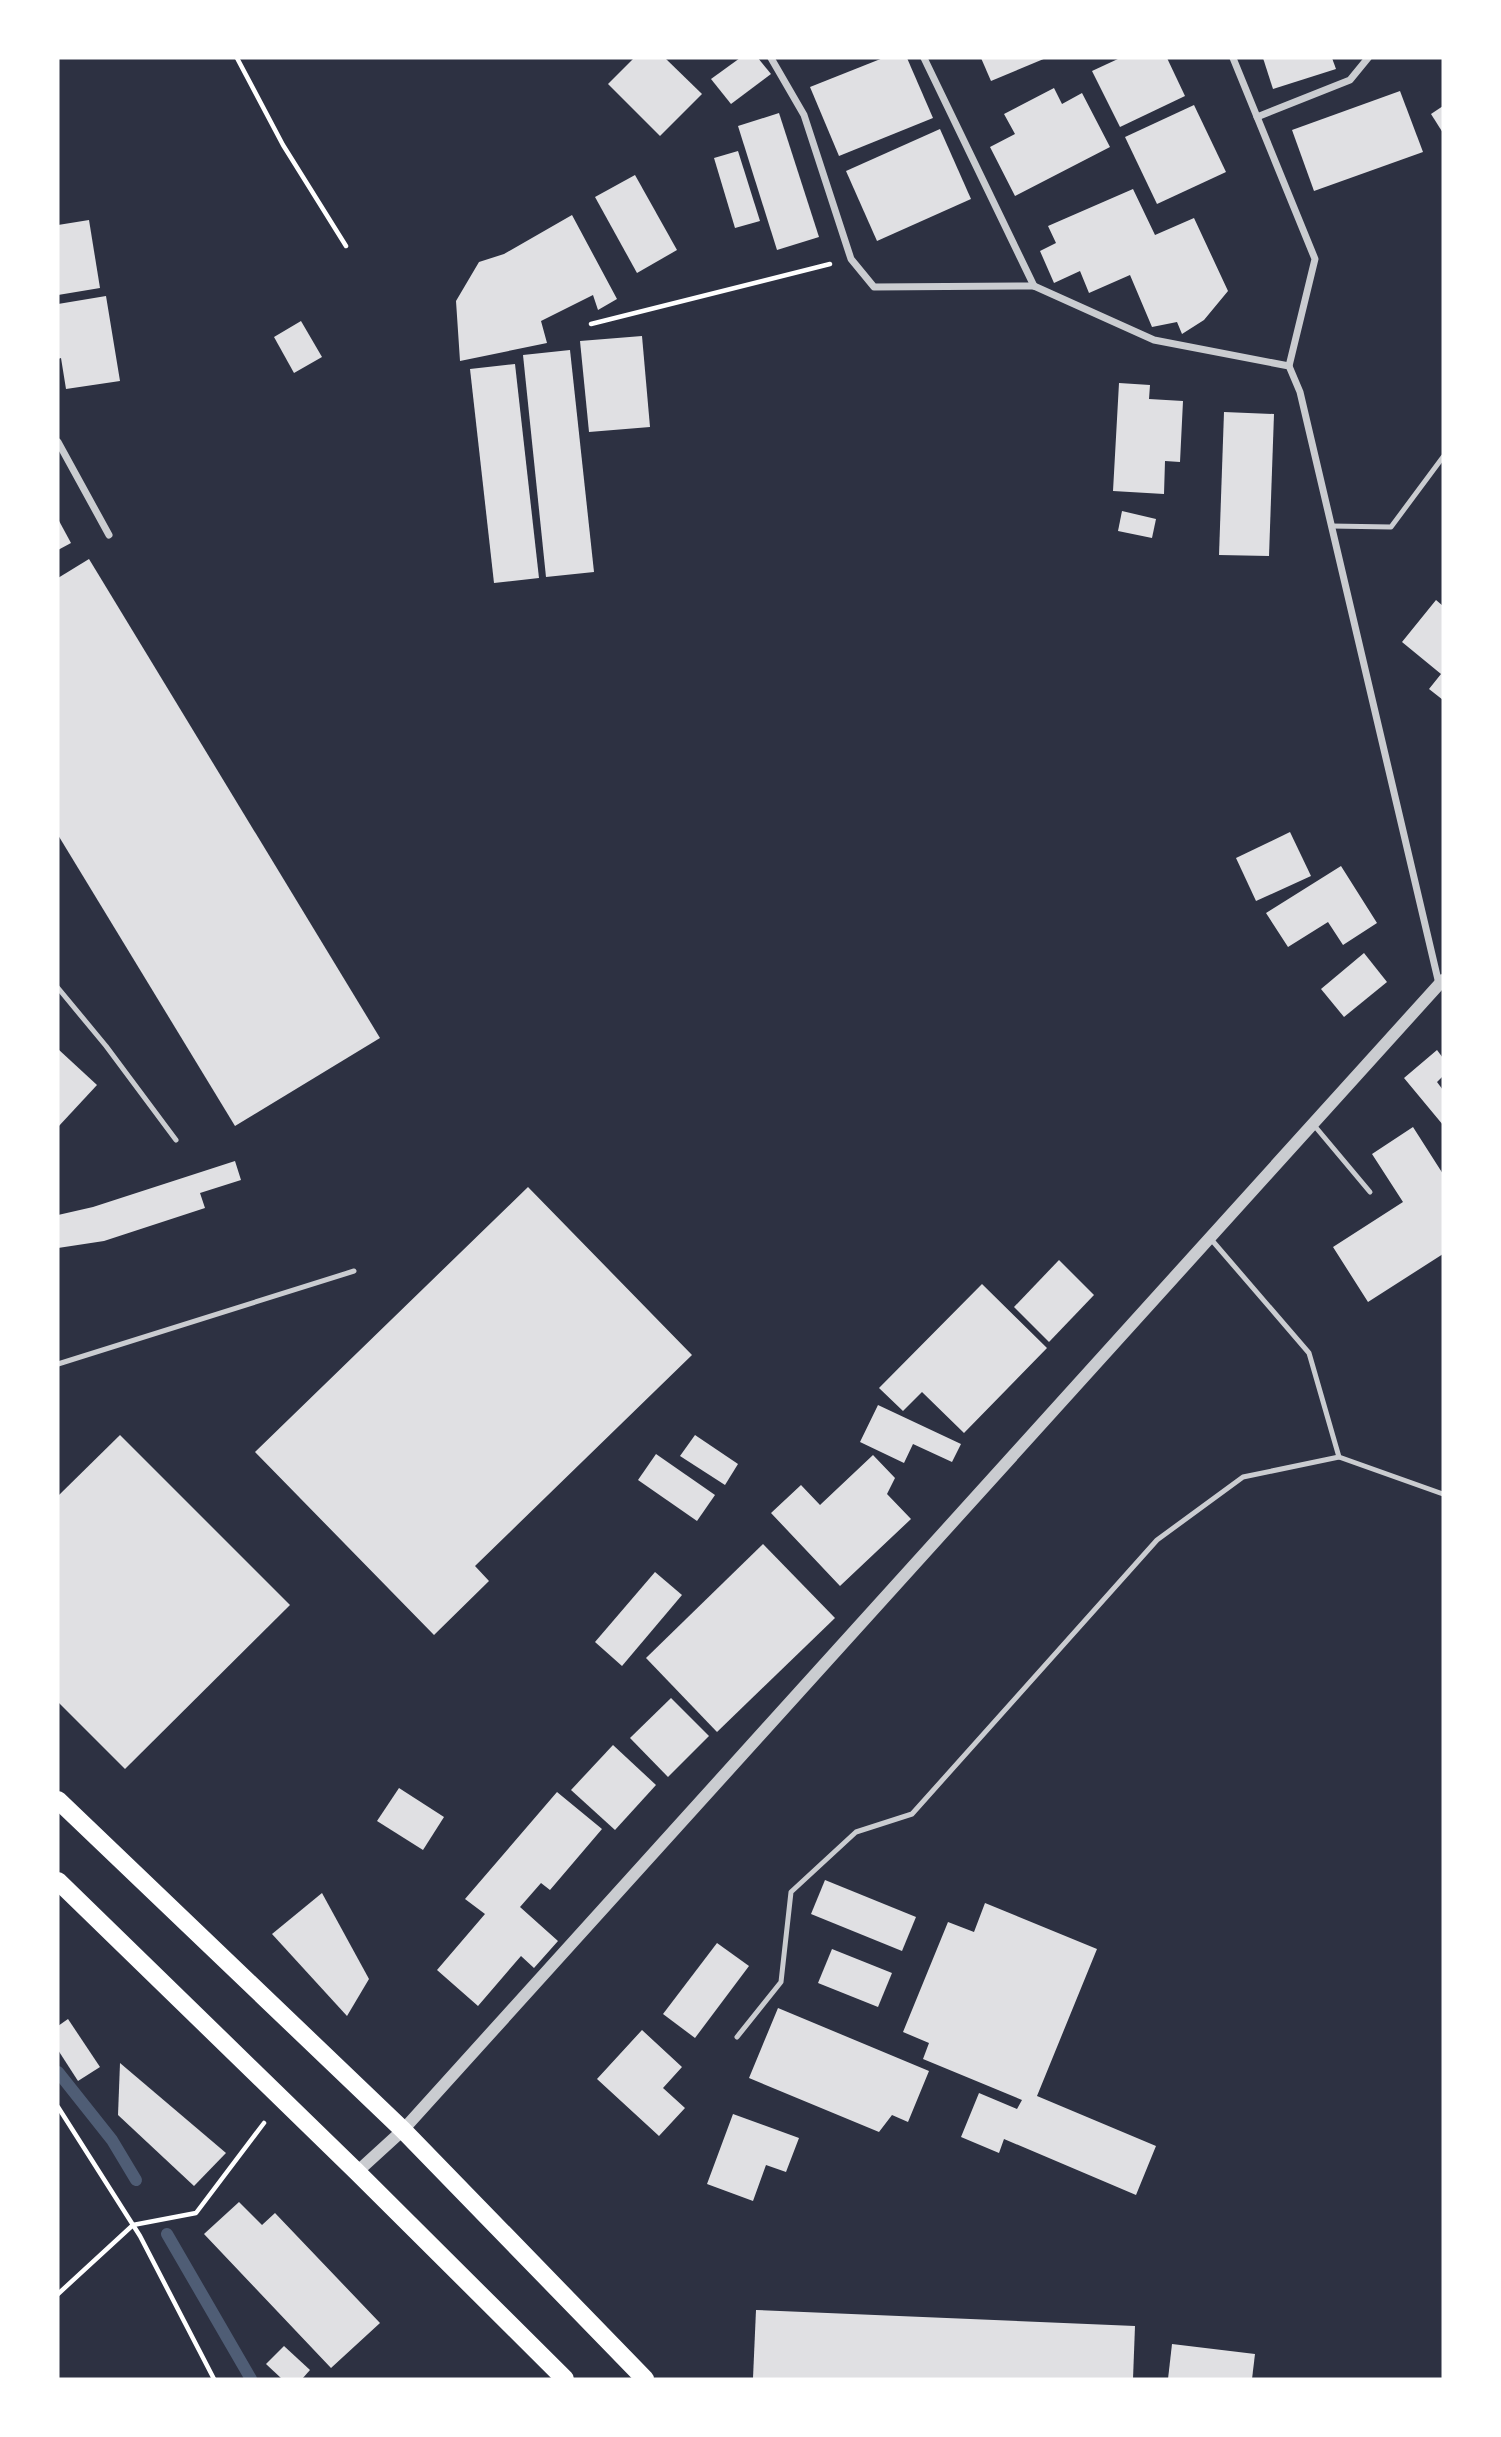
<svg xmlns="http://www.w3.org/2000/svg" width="1501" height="2437" viewBox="0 0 1501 2437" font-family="'IBM Plex Sans',sans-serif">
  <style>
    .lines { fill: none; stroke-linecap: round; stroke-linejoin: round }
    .stream { stroke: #4f5d75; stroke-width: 12 }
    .building { fill: #e0e0e3 }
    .path { stroke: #fff; stroke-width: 4.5 }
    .service { stroke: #caccd0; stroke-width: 5 }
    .minor { stroke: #caccd0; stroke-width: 7 }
    .tertiary { stroke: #caccd0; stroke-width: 12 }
    .primary { stroke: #fff; stroke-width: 18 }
  </style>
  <rect width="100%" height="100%" fill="#2d3142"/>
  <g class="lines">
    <!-- stream -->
    <g class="stream">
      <path d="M58 2072 112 2140 136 2180"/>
      <path d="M167 2234 251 2379"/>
    </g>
  </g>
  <!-- building -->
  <g class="building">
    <path d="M634 58H665L702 94 660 136 608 84Z"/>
    <path d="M740 58H758L771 74 731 104 711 79Z"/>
    <path d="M883 58H907L933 118 839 156 810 87Z"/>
    <path d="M981 58H1046L991 81Z"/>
    <path d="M1120 58H1167L1185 96 1120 127 1092 71Z"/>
    <path d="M1263 58H1332L1336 69 1273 89Z"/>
    <path d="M1054 88 1062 104 1082 93 1110 147 1015 196 990 147 1015 134 1004 114Z"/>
    <path d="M1400 91 1423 152 1314 191 1292 130Z"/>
    <path d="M1194 105 1226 172 1157 204 1125 137Z"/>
    <path d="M1443 106V133L1431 114Z"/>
    <path d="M779 113 819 237 777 250 738 126Z"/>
    <path d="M940 129 971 199 877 241 846 171Z"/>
    <path d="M738 151 760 221 735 228 714 158Z"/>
    <path d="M635 175 677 250 637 273 595 197Z"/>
    <path d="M1133 189 1155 235 1194 218 1228 291 1204 320 1182 334 1177 322 1152 327 1130 275 1089 293 1080 271 1054 283 1040 251 1056 243 1048 226Z"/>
    <path d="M572 215 617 299 598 310 593 295 541 321 547 343 460 361 456 301 479 262 504 254Z"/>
    <path d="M89 220 100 288 58 295V225Z"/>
    <path d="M106 296 120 381 66 389 61 358 58 359V304Z"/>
    <path d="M301 321 322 357 294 373 274 337Z"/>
    <path d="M642 336 650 427 589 432 580 341Z"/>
    <path d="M570 350 594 572 546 577 523 355Z"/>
    <path d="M515 364 539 578 494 583 470 369Z"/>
    <path d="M1119 383 1150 385 1149 399 1183 401 1180 462 1165 461 1164 494 1113 491Z"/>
    <path d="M1224 412 1274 414 1269 556 1219 555Z"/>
    <path d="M1122 511 1156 519 1152 538 1118 531Z"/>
    <path d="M58 519 71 543 58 550Z"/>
    <path d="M89 559 380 1038 235 1126 58 835V578Z"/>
    <path d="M1436 600 1443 606V700L1429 689 1441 674 1402 642Z"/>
    <path d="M1290 832 1311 876 1256 901 1236 858Z"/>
    <path d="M1341 866 1377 923 1343 945 1328 922 1288 947 1266 913Z"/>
    <path d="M1364 953 1387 982 1344 1017 1321 989Z"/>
    <path d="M58 1049 97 1085 58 1127Z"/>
    <path d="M1437 1050 1443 1058V1076L1437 1082 1443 1090V1125L1404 1078Z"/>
    <path d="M1413 1127 1443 1174V1254L1368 1302 1333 1247 1403 1202 1372 1154Z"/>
    <path d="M235 1161 241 1180 200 1193 205 1208 104 1241 58 1248V1215L93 1207Z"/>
    <path d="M528 1187 692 1355 475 1566 489 1581 434 1635 255 1452Z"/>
    <path d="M1059 1260 1094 1295 1049 1342 1014 1307Z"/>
    <path d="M982 1284 1047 1348 964 1433 922 1392 903 1411 879 1388Z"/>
    <path d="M878 1405 961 1444 952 1462 913 1444 904 1463 860 1442Z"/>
    <path d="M120 1435 290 1605 125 1769 58 1702V1496Z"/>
    <path d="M695 1435 738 1464 725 1485 680 1456Z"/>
    <path d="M656 1454 715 1495 697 1521 638 1480Z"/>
    <path d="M873 1455 895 1478 887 1494 911 1519 840 1586 771 1513 801 1485 820 1505Z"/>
    <path d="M763 1544 835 1618 717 1732 646 1658Z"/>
    <path d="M655 1572 682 1595 622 1666 595 1642Z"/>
    <path d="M671 1698 709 1736 668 1777 630 1738Z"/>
    <path d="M613 1745 656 1785 615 1830 571 1790Z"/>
    <path d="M399 1788 444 1817 423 1850 377 1821Z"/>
    <path d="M557 1792 602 1829 550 1890 541 1883 520 1907 558 1941 534 1968 521 1956 478 2006 437 1970 485 1914 465 1899Z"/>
    <path d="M825 1880 916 1917 902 1951 811 1914Z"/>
    <path d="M322 1893 369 1979 347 2016 272 1934Z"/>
    <path d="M985 1903 1097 1949 1037 2096 1156 2146 1136 2195 1004 2139 999 2153 961 2137 979 2093 1017 2109 1022 2100 923 2059 929 2043 903 2032 948 1922 974 1932Z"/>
    <path d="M717 1943 749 1966 695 2038 663 2014Z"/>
    <path d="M832 1949 892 1973 878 2007 818 1983Z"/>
    <path d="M778 2008 929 2071 908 2122 892 2115 879 2132 749 2078Z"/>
    <path d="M68 2019 100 2067 78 2081 58 2050V2026Z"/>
    <path d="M642 2030 682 2067 663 2088 685 2108 659 2136 597 2079Z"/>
    <path d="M120 2063 226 2153 194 2186 118 2115Z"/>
    <path d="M733 2114 799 2138 786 2172 766 2165 753 2201 707 2184Z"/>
    <path d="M239 2202 262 2225 275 2213 380 2323 331 2368 204 2234Z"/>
    <path d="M756 2310 1135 2326 1133 2379 753 2378Z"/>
    <path d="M1172 2344 1255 2354 1252 2379H1168Z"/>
    <path d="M284 2346 310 2370 302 2379H282L266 2364Z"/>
  </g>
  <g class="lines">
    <!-- path -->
    <g class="path">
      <path d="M237 58 283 145 346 246"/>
      <path d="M591 324 830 264"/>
      <path d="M58 2107 140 2236 214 2379"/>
      <path d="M58 2294 133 2225 196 2213 264 2123"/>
    </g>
    <!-- service -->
    <g class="service">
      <path d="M1331 526 1391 527 1443 457"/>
      <path d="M58 988 106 1046 176 1140"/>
      <path d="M1313 1124 1370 1192"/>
      <path d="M1210 1238 1309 1353 1339 1457 1443 1494"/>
      <path d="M58 1364 354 1271"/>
      <path d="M737 2037 781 1982 791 1892 856 1832 912 1814 1157 1540 1243 1477 1339 1457"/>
    </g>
    <!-- minor -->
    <g class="minor">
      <path d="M771 58 804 115 851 259 874 287 1034 286 1154 340 1289 366 1300 392 1439 984"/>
      <path d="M924 58 1034 286"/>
      <path d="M1233 58 1315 259 1289 366"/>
      <path d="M1257 117 1350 80 1368 58"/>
      <path d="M58 442 109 535"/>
    </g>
    <!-- tertiary -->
    <path class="tertiary" d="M357 2172 403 2130 1443 980"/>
    <!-- primary -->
    <g class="primary">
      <path d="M58 1800 403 2130 645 2379"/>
      <path d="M58 1881 357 2172 565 2379"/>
    </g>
  </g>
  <!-- border -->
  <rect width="1501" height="2437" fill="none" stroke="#ffffff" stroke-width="119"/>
</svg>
